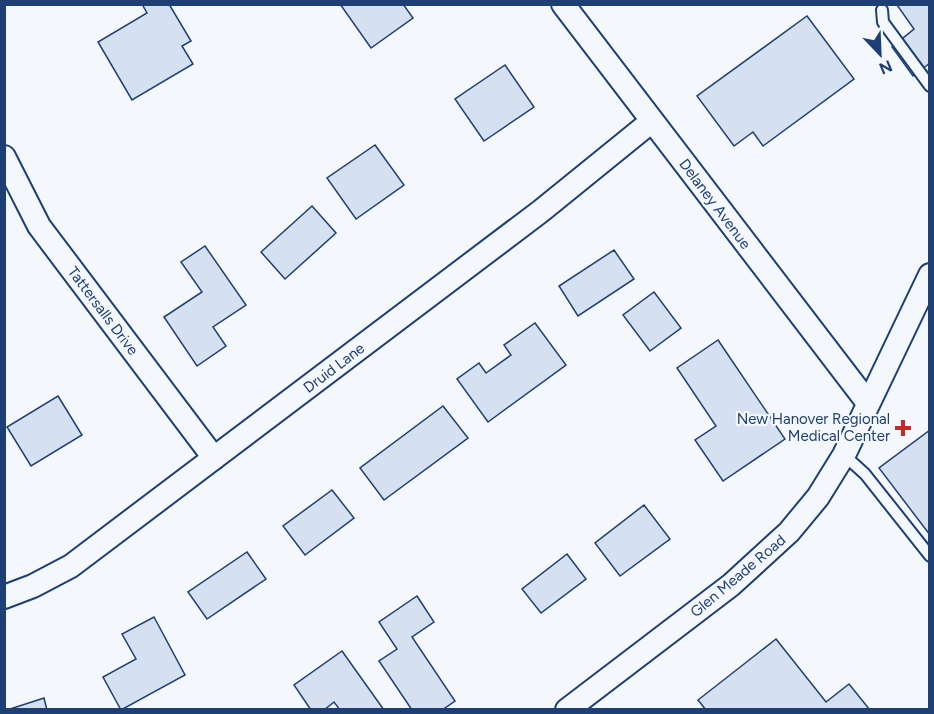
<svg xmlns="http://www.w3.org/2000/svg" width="934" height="714" viewBox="0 0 934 714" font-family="Figtree,sans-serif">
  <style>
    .building { fill: #d5e0f0; stroke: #1d3f73; stroke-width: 1.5 }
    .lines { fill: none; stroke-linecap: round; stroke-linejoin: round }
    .service-casing { stroke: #1d3f73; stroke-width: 14 }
    .minor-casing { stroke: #1d3f73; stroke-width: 26 }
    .service { stroke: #f4f7fb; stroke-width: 10 }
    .minor { stroke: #f4f7fb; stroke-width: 22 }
    .poi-dot { fill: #c62828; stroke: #f4f7fb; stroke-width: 2 }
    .labels { text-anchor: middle; stroke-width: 4.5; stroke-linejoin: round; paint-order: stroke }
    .street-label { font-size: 15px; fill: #1d3f73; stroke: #f4f7fb }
    .poi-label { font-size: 15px; fill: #1d3f73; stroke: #f4f7fb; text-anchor: end }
  </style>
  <rect width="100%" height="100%" fill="#f4f7fb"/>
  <!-- building -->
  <g class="building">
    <path d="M142 4H169L191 41 182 46 193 64 132 100 98 42 147 13Z"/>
    <path d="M340 4H403L413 18 371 48Z"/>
    <path d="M930 4V63L913 76 892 47 914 29 897 5Z"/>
    <path d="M807 16 854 79 763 146 753 132 734 146 697 96Z"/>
    <path d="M505 65 534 107 484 141 455 99Z"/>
    <path d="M375 145 404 185 356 219 327 178Z"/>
    <path d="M312 206 336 233 285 279 261 252Z"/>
    <path d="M205 246 246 305 213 327 226 346 197 366 164 317 202 292 181 262Z"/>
    <path d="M614 250 634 279 578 316 559 286Z"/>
    <path d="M654 292 681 328 650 351 623 315Z"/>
    <path d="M535 323 566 365 488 422 457 379 479 363 486 373 511 355 504 345Z"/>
    <path d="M718 340 785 439 723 481 695 440 716 426 677 368Z"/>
    <path d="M58 396 82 435 31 466 7 427Z"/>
    <path d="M443 406 468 438 384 500 360 468Z"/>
    <path d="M930 430V535L879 468Z"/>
    <path d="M332 490 354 518 305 555 283 526Z"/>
    <path d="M644 505 670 539 620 576 595 543Z"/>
    <path d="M247 552 266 579 207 619 188 592Z"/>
    <path d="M567 554 586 579 541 613 522 589Z"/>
    <path d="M417 596 434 622 412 637 455 701 442 710H412L379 661 397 649 379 622Z"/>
    <path d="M154 617 185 675 121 710 103 677 136 659 122 634Z"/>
    <path d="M776 639 826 702 849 684 870 710H706L698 700Z"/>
    <path d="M342 651 384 710H340L334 702 324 710H311L294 685Z"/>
    <path d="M44 698 47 710H7Z"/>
  </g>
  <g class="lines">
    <!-- service casing -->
    <g class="service-casing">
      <g id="service">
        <path d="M882 10 883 22 930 86"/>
        <path d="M844 455 865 474 930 556"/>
      </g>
    </g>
    <!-- minor casing -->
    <g class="minor-casing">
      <g id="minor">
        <path d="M563 4 868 403"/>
        <path d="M4 157 39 226 214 458"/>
        <path d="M4 597 33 586 71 566 541 211 652 121"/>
        <path d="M567 710 731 585 789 532 818 497 844 455 930 275"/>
      </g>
    </g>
    <!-- service -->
    <use href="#service" class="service"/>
    <!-- minor -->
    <use href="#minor" class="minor"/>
  </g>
  <!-- markers -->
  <path class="poi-dot" d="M900 419h6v6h6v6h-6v6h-6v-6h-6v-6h6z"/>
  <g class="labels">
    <!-- street labels -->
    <g class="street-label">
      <text transform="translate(715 204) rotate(53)" y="5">Delaney Avenue</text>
      <text transform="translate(103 311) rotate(53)" y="5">Tattersalls Drive</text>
      <text transform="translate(334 368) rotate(-37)" y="5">Druid Lane</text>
      <text transform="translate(738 576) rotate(-40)" y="5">Glen Meade Road</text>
    </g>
    <!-- poi labels -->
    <g class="poi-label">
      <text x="890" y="424">New Hanover Regional<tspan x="890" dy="17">Medical Center</tspan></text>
    </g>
  </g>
  <!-- border -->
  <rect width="934" height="714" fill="none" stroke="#1d3f73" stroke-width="12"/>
  <!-- north arrow -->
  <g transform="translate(880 54) rotate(157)" stroke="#f4f7fb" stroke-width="4.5" paint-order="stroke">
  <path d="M0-4.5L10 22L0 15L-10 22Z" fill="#1d3f73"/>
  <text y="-9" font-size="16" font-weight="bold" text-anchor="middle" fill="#1d3f73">N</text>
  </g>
</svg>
